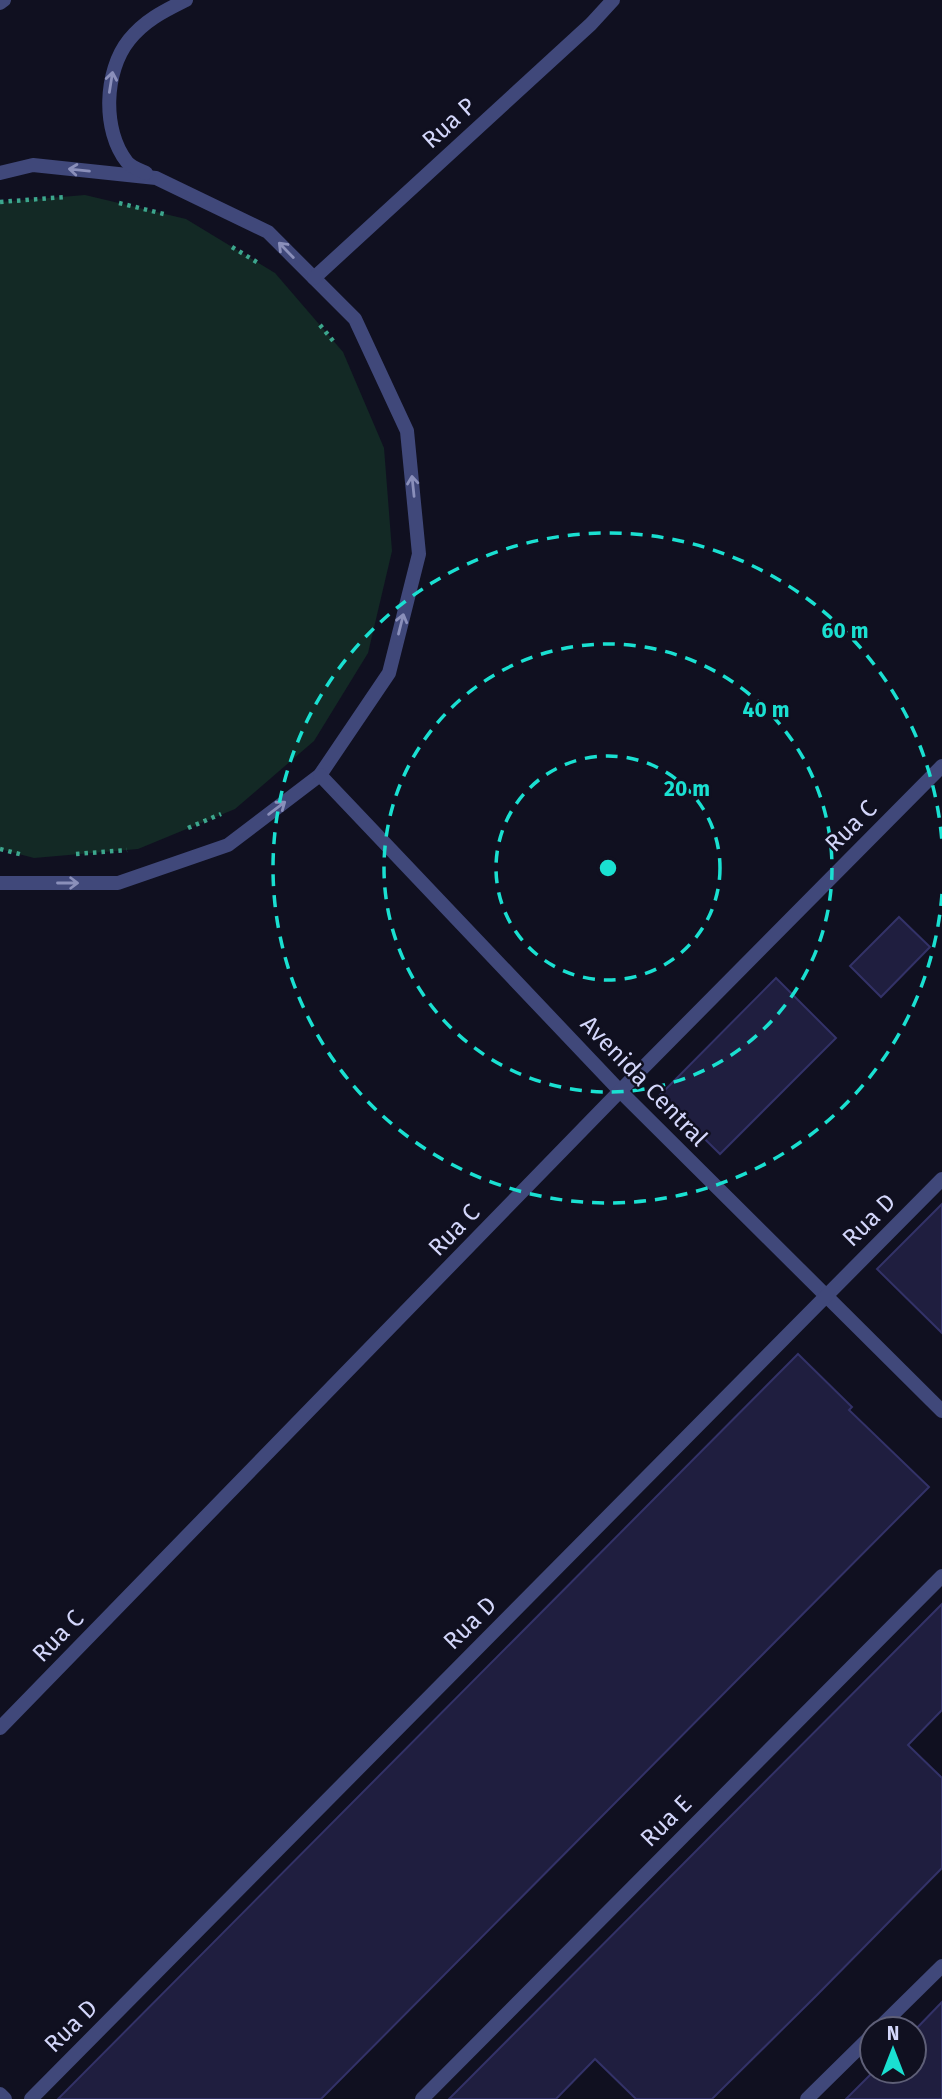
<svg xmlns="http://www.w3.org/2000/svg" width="942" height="2099" viewBox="0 0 942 2099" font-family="'Fira Sans',sans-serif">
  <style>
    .green { fill: #132925 }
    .building { fill: #1f1e3f; stroke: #333268; stroke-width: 2 }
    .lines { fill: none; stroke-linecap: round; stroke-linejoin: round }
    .path { stroke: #3ca68d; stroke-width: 4.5; stroke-dasharray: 3.5 5; stroke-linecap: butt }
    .street { stroke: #40487a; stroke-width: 14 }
    .oneway { stroke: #8a8fba }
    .ring { fill: none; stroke: #1ae0d1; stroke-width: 3.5; stroke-dasharray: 12 9 }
    .labels { text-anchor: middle; stroke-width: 5; stroke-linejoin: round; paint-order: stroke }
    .street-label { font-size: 24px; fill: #d3d6fa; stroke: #101020 }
    .centre { fill: #1ae0d1; stroke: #101020; stroke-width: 3.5 }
    .ring-label { font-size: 21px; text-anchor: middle; font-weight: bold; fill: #1ae0d1; stroke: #101020; stroke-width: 5; stroke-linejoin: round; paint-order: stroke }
  </style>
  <rect width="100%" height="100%" fill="#101020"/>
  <!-- green -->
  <path class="green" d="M85 195 186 219 275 273 343 352 384 448 392 551 368 653 314 741 235 809 138 849 34 858 0 849V202Z"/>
  <!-- building -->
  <g class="building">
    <path d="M899 917 930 947 881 997 850 966Z"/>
    <path d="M776 978 836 1038 720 1154 660 1095Z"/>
    <path d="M942 1204V1333L877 1269Z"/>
    <path d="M798 1354 852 1407 849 1410 929 1487 757 1660 321 2099H58Z"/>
    <path d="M942 1604V1710L908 1745 942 1778V1868L816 1996 712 2099H636L595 2059 556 2099H449Z"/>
    <path d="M942 2002V2099H846L874 2071H914V2031Z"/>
  </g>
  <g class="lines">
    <!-- path -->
    <g class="path">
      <path d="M0 202 65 197"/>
      <path d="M119 203 168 215"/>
      <path d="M232 247 260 264"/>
      <path d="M320 325 334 342"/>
      <path d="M188 828 221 814"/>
      <path d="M0 849 23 855"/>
      <path d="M76 854 127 850"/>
    </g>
    <!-- street -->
    <g class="street">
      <path d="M0 3 4 0"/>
      <path d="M0 173 33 165 156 178 268 232 355 319 407 431 419 554 389 673 320 775 228 845 118 883H0"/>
      <path d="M146 173C140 170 131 167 127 162 102 131 104 71 129 40 145 20 164 11 186 0"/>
      <path d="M314 278 591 24 613 0"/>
      <path d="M320 775 620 1091 942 1411"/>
      <path d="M0 1728 620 1091 942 766"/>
      <path d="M878 2029 942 1966"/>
      <path d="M0 2094 5 2099"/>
      <path d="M31 2099 942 1179"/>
      <path d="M422 2099 942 1576"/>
      <path d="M807 2099 872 2035"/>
    </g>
  </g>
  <!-- one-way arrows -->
  <defs><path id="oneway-shaft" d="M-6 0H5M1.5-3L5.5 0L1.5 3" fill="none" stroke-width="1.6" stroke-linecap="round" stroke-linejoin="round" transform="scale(1.75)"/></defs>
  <g class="oneway">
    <use href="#oneway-shaft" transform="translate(111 82) rotate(-81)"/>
    <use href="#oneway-shaft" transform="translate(79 170) rotate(-174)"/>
    <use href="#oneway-shaft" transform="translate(286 250) rotate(-134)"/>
    <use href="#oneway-shaft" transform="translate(413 486) rotate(-96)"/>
    <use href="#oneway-shaft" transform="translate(401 624) rotate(-76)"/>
    <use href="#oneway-shaft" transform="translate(277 808) rotate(-37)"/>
    <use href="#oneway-shaft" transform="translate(68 883)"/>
  </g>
  <!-- distance rings -->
  <g class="ring">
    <circle cx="608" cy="868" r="112"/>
    <circle cx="608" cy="868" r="224"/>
    <path d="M942 894A335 335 0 1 1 942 842"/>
  </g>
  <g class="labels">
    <!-- street labels -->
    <g class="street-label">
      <text transform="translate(449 123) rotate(-42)" y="8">Rua P</text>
      <text transform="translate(851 826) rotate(-45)" y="8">Rua C</text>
      <text transform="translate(644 1081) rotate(46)" y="8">Avenida Central</text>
      <text transform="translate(869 1220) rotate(-45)" y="8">Rua D</text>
      <text transform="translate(454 1230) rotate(-46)" y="8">Rua C</text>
      <text transform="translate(470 1623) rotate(-45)" y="8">Rua D</text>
      <text transform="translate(58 1636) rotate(-46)" y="8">Rua C</text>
      <text transform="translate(666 1821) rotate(-45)" y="8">Rua E</text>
      <text transform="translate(71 2026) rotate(-45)" y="8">Rua D</text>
    </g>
  </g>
  <circle cx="608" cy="868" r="10" class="centre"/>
  <g class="ring-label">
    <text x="845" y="638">60 m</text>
    <text x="766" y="717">40 m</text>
    <text x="687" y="796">20 m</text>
  </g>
  <!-- north arrow -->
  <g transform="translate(893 2050)"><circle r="33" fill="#101020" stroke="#5e5f77" stroke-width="2"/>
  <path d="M0-5L12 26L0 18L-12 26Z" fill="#1ae0d1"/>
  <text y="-10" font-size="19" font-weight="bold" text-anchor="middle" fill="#d3d6fa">N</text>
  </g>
</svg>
